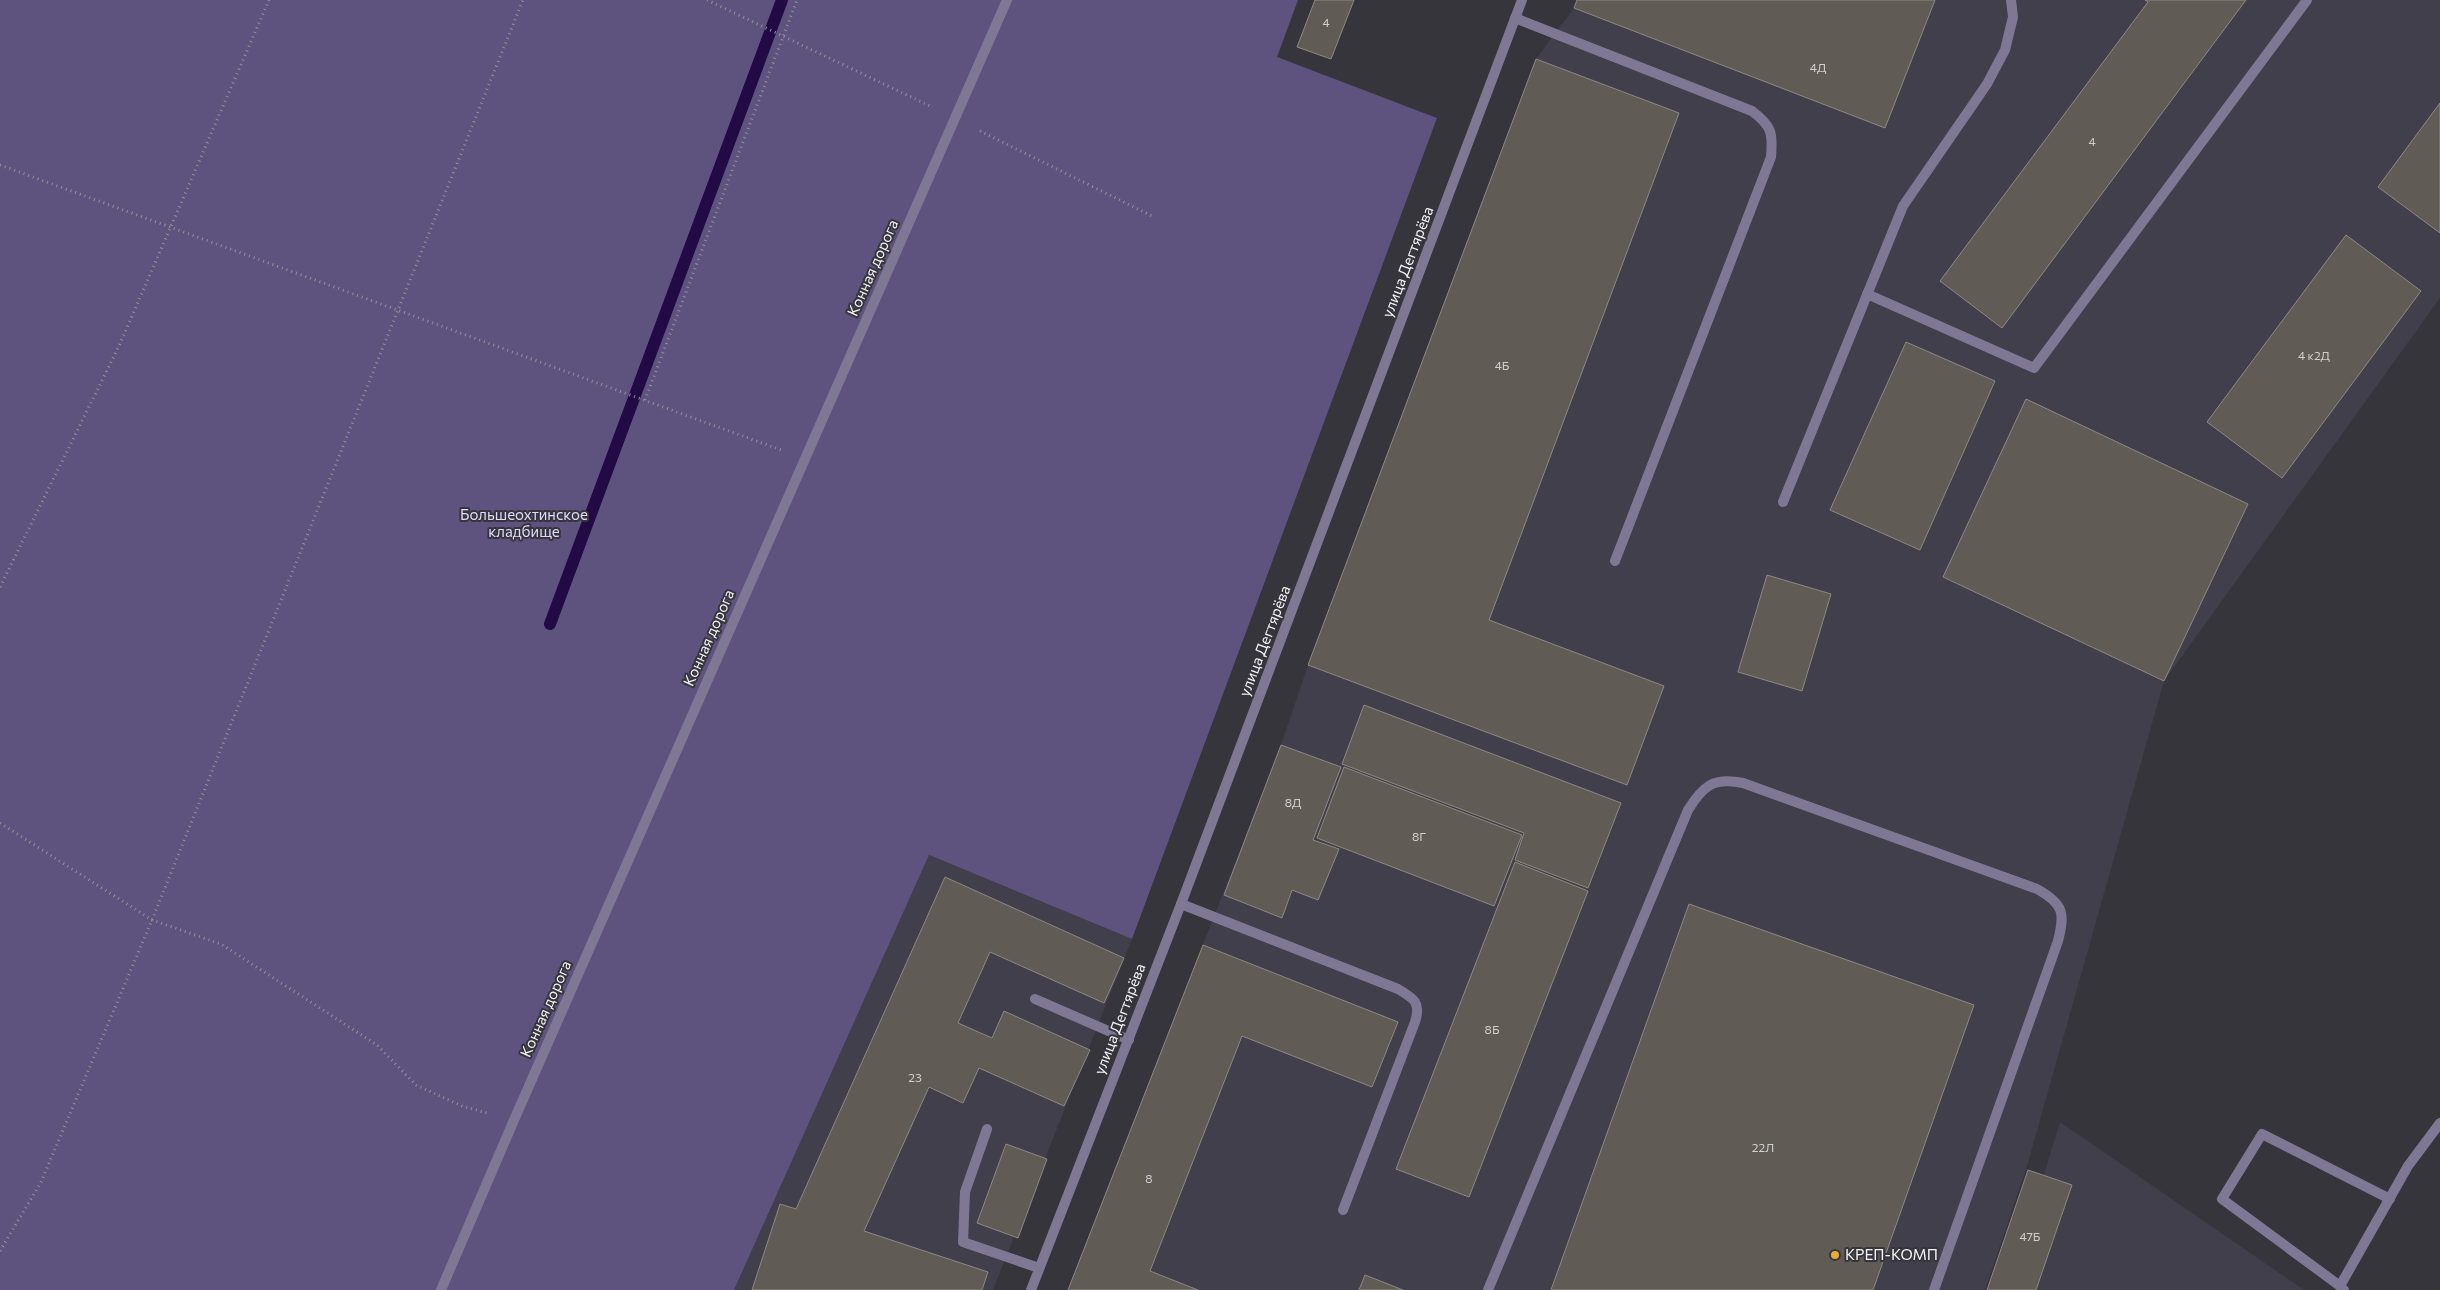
<svg xmlns="http://www.w3.org/2000/svg" width="2440" height="1290" viewBox="0 0 2440 1290" font-family="Commissioner,sans-serif">
  <style>
    .built { fill: #413f4b }
    .green { fill: #5e527f }
    .lines { fill: none; stroke-linecap: round; stroke-linejoin: round }
    .stream { stroke: #220b44; stroke-width: 12 }
    .building { fill: #605c55; stroke: #8e8982 }
    .path { stroke: #929197; stroke-width: 3; stroke-dasharray: 1 4; stroke-linecap: butt }
    .lane { stroke: #7f7895; stroke-width: 10 }
    .street { stroke: #7f7895; stroke-width: 10 }
    .poi-dot { fill: #eaaa39; stroke: #36353c; stroke-width: 2 }
    .labels { text-anchor: middle; stroke-width: 4; stroke-linejoin: round; paint-order: stroke }
    .number-label { font-size: 12px; fill: #d0cecf }
    .street-label { font-size: 15px; fill: #f5f4f8; stroke: #36353c }
    .park-label { font-size: 15px; fill: #e1d9fe; stroke: #36353c }
    .poi-label { font-size: 15px; fill: #f5f4f8; stroke: #36353c; text-anchor: start }
  </style>
  <rect width="100%" height="100%" fill="#36353c"/>
  <!-- built -->
  <g class="built">
    <path d="M1577 0H2440V298L2164 681 2027 1166 1985 1290H1068L1281 745 1308 665 1536 59 1574 8Z"/>
    <path d="M929 855 1132 939 993 1290H734Z"/>
    <path d="M2060 1122 2304 1290H2008Z"/>
  </g>
  <!-- green -->
  <path class="green" d="M0 0H1298L1277 57 1437 118 1132 939 929 855 734 1290H0Z"/>
  <g class="lines">
    <!-- stream -->
    <path class="stream" d="M550 624 782 0"/>
  </g>
  <!-- building -->
  <g class="building">
    <path d="M1315 0H1354L1331 59 1297 47Z"/>
    <path d="M1577 0H1935L1885 128 1574 8Z"/>
    <path d="M2145 0H2246L2002 328 1940 281 2148 2Z"/>
    <path d="M1536 59 1679 113 1489 620 1664 686 1627 785 1308 665Z"/>
    <path d="M2440 103V233L2378 187Z"/>
    <path d="M2346 235 2421 291 2282 478 2207 422Z"/>
    <path d="M1906 342 1995 381 1920 550 1830 510Z"/>
    <path d="M2026 399 2248 504 2164 681 1943 577Z"/>
    <path d="M1767 575 1831 594 1802 691 1738 672Z"/>
    <path d="M1364 705 1621 803 1588 888 1515 860 1524 833 1342 764Z"/>
    <path d="M1281 745 1341 767 1313 840 1339 849 1318 900 1292 890 1282 918 1224 895Z"/>
    <path d="M1344 767 1522 835 1494 906 1317 838Z"/>
    <path d="M1515 862 1588 891 1469 1197 1396 1169Z"/>
    <path d="M945 877 1124 958 1104 1003 990 952 958 1023 992 1038 1004 1011 1090 1050 1064 1106 979 1068 963 1103 929 1087 864 1231 988 1272 982 1290H752L780 1204 796 1209Z"/>
    <path d="M1689 904 1974 1005 1873 1290H1551Z"/>
    <path d="M1203 945 1398 1022 1372 1087 1242 1036 1150 1271 1198 1290H1068Z"/>
    <path d="M1006 1144 1047 1159 1018 1238 977 1223Z"/>
    <path d="M2028 1170 2072 1185 2036 1290H1987Z"/>
    <path d="M1365 1275 1403 1290H1359Z"/>
  </g>
  <g class="lines">
    <!-- path -->
    <g class="path">
      <path d="M707 0 930 106"/>
      <path d="M980 131 1152 216"/>
      <path d="M0 165 781 450"/>
      <path d="M645 400 797 0"/>
      <path d="M0 587 119 346 269 0"/>
      <path d="M0 823 152 920 221 944 377 1045 416 1085 462 1106 487 1113"/>
      <path d="M0 1251 41 1182 152 920 523 0"/>
    </g>
    <!-- lane -->
    <g class="lane">
      <path d="M1515 18 1752 111C1772 126 1773 133 1771 157L1615 561"/>
      <path d="M1867 294 2034 368 2307 0"/>
      <path d="M1783 502 1903 206 1987 84 2005 50 2013 17 2011 0"/>
      <path d="M1181 904 1398 989C1415 999 1421 1003 1415 1022L1343 1210"/>
      <path d="M1035 999 1129 1040"/>
      <path d="M987 1129 965 1192 963 1242 1039 1268"/>
      <path d="M2340 1286 2222 1199 2262 1134 2390 1199"/>
      <path d="M441 1290 514 1120 1007 0"/>
      <path d="M1488 1290 1688 810C1703 786 1713 777 1743 783L2037 889C2064 904 2065 913 2058 941L1934 1290"/>
      <path d="M2344 1290 2340 1286 2408 1166 2440 1123"/>
    </g>
    <!-- street -->
    <path class="street" d="M1031 1290 1181 904 1522 0"/>
  </g>
  <!-- markers -->
  <circle class="poi-dot" cx="1835" cy="1255" r="5"/>
  <g class="labels">
    <!-- number labels -->
    <g class="number-label">
      <text x="1326" y="27">4</text>
      <text x="1818" y="72">4Д</text>
      <text x="2092" y="146">4</text>
      <text x="2314" y="360">4 к2Д</text>
      <text x="1502" y="370">4Б</text>
      <text x="1293" y="807">8Д</text>
      <text x="1419" y="841">8Г</text>
      <text x="1492" y="1034">8Б</text>
      <text x="915" y="1082">23</text>
      <text x="1763" y="1152">22Л</text>
      <text x="1149" y="1183">8</text>
      <text x="2030" y="1241">47Б</text>
    </g>
    <!-- street labels -->
    <g class="street-label">
      <text transform="translate(1408 262) rotate(-69)" y="5">улица Дегтярёва</text>
      <text transform="translate(873 268) rotate(-66)" y="5">Конная дорога</text>
      <text transform="translate(709 638) rotate(-66)" y="5">Конная дорога</text>
      <text transform="translate(1265 641) rotate(-69)" y="5">улица Дегтярёва</text>
      <text transform="translate(546 1009) rotate(-66)" y="5">Конная дорога</text>
      <text transform="translate(1120 1019) rotate(-69)" y="5">улица Дегтярёва</text>
    </g>
    <!-- park labels -->
    <g class="park-label">
      <text x="524" y="520">Большеохтинское<tspan x="524" dy="17">кладбище</tspan></text>
    </g>
    <!-- poi labels -->
    <g class="poi-label">
      <text x="1845" y="1260">КРЕП-КОМП</text>
    </g>
  </g>
</svg>
